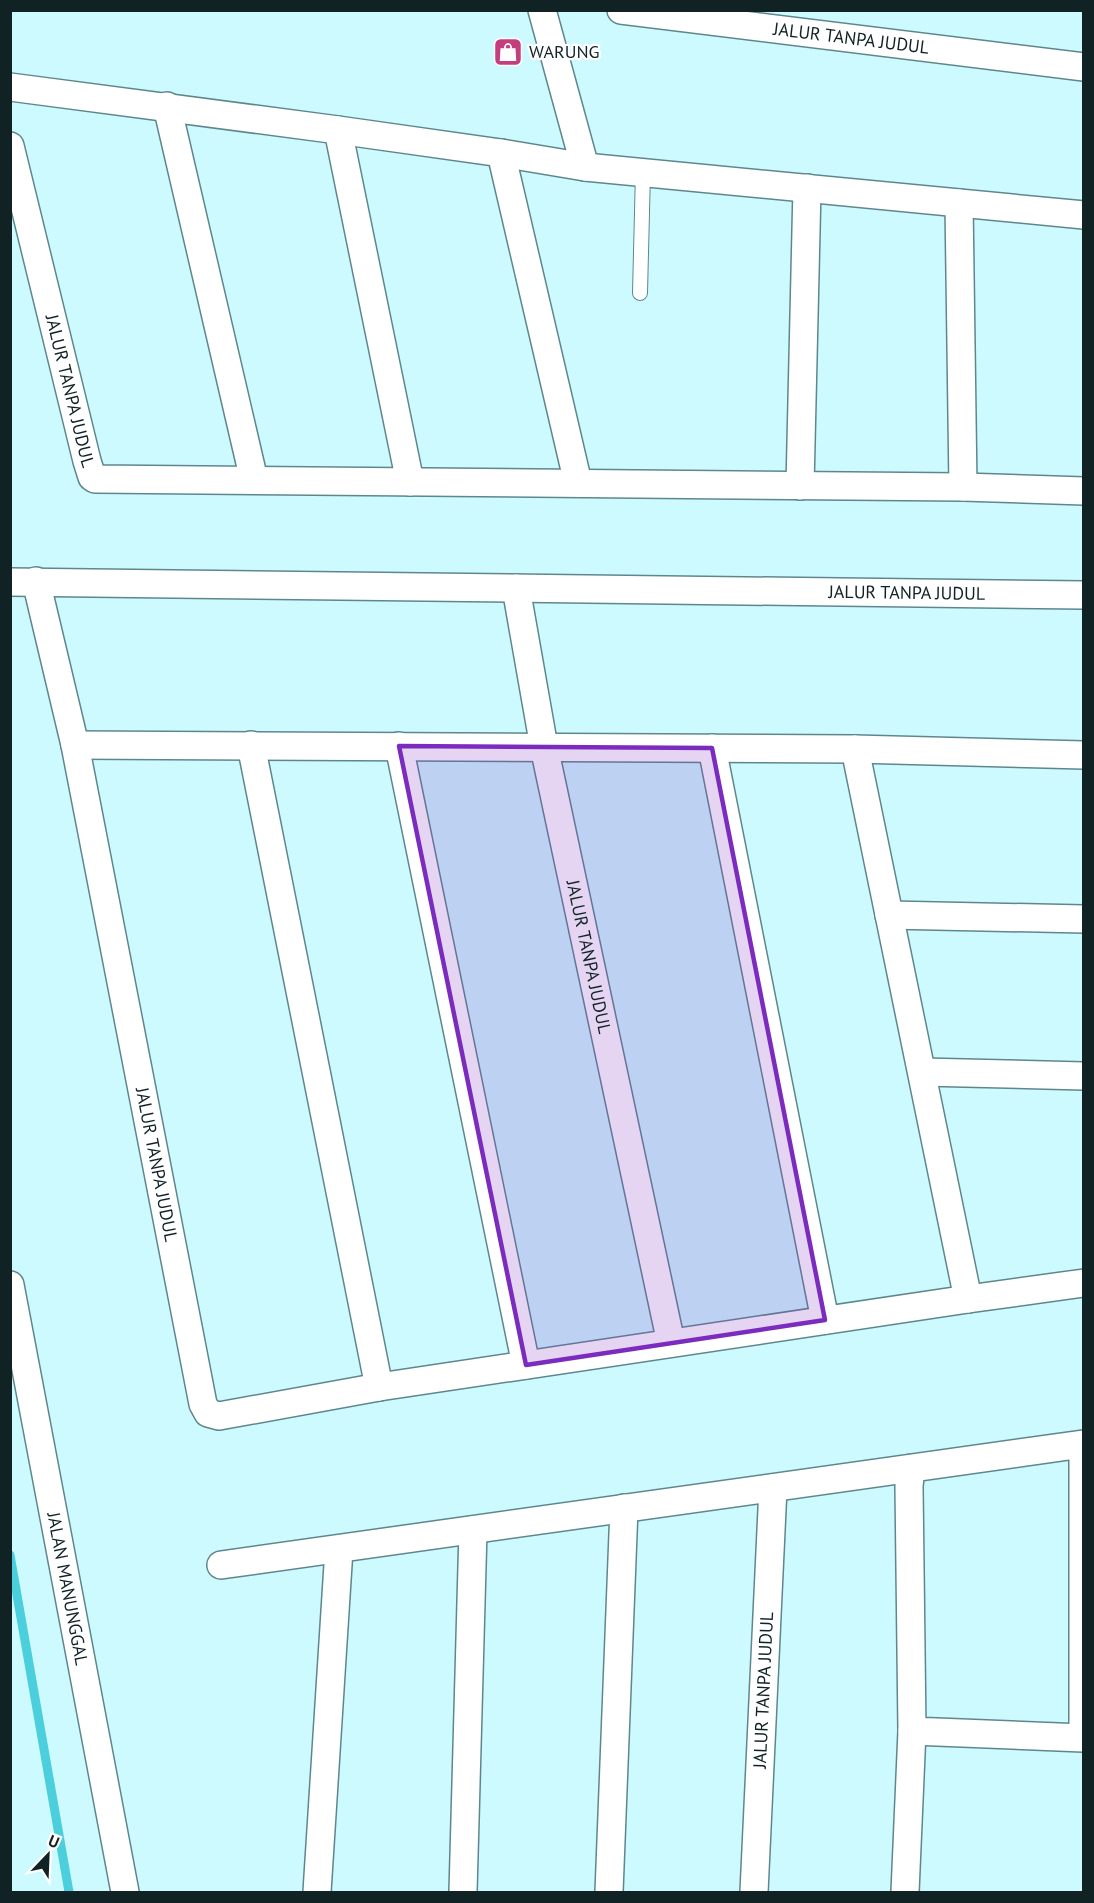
<svg xmlns="http://www.w3.org/2000/svg" width="1094" height="1903" viewBox="0 0 1094 1903" font-family="'PT Sans',sans-serif">
  <style>
    .lines { fill: none; stroke-linecap: round; stroke-linejoin: round }
    .stream { stroke: #4bcfdd; stroke-width: 9 }
    .service-casing { stroke: #5e878c; stroke-width: 16 }
    .minor-casing { stroke: #5e878c; stroke-width: 30 }
    .service { stroke: #fff; stroke-width: 14 }
    .minor { stroke: #fff; stroke-width: 27 }
    .marked { fill: #7b2cbf; fill-opacity: 0.2; stroke: #7b2cbf; stroke-width: 4.5; stroke-linejoin: round }
    .labels { text-anchor: middle; stroke-width: 4.5; stroke-linejoin: round; paint-order: stroke }
    .street-label { font-size: 18px; fill: #112224; stroke: #fff }
    .poi-label { font-size: 18px; fill: #112224; stroke: #fff; text-anchor: start }
  </style>
  <rect width="100%" height="100%" fill="#cdfaff"/>
  <g class="lines">
    <!-- stream -->
    <path class="stream" d="M10 1555 69 1892"/>
    <!-- service casing -->
    <g class="service-casing">
      <path id="service" d="M640 293 643 172"/>
    </g>
    <!-- minor casing -->
    <g class="minor-casing">
      <g id="minor">
        <path d="M542 10 585 167"/>
        <path id="s1" d="M621 10 1084 67"/>
        <path d="M10 87 338 130 501 153 585 167 1084 215"/>
        <path d="M167 106 254 480"/>
        <path d="M338 130 410 482"/>
        <path id="s2" d="M10 146 87 461 92 477 95 479 963 487 1084 491"/>
        <path d="M501 153 578 483"/>
        <path d="M959 203 963 487"/>
        <path d="M800 486 807 188"/>
        <path id="s3" d="M36 581 75 745 203 1404 208 1413 219 1416 379 1387 968 1299 1084 1283"/>
        <path id="s4" d="M10 582 1084 595"/>
        <path id="s5" d="M516 588 544 747 671 1343"/>
        <path d="M75 745 855 749 1084 755"/>
        <path d="M251 745 379 1387"/>
        <path d="M399 746 526 1365"/>
        <path d="M712 748 825 1320"/>
        <path d="M855 749 968 1299"/>
        <path d="M889 915 1084 919"/>
        <path d="M922 1072 1084 1076"/>
        <path id="s6" d="M10 1285 125 1892"/>
        <path d="M221 1565 1083 1444V1738L912 1731 909 1486 911 1468"/>
        <path d="M317 1892 339 1549"/>
        <path d="M463 1892 473 1530"/>
        <path d="M609 1892 624 1508"/>
        <path id="s7" d="M754 1892 773 1488"/>
        <path d="M905 1892 912 1731"/>
      </g>
    </g>
    <!-- service -->
    <use href="#service" class="service"/>
    <!-- minor -->
    <use href="#minor" class="minor"/>
  </g>
  <!-- marked area -->
  <path class="marked" d="M399 746 712 748 825 1320 526 1365Z"/>
  <!-- icons -->
  <defs>
    <g id="shop-square" transform="scale(1.5)"><rect x="-9" y="-9" width="18" height="18" rx="4" fill="#c43e7e" stroke="#fff"/><path d="M-5-2.5h2.3a2.7 3.5 0 0 1 5.4 0H5L5.5 6h-11ZM-1.5-2.5h3a1.5 2.3 0 0 0-3 0Z" fill="#fff"/></g>
  </defs>
  <g fill-rule="evenodd">
    <use href="#shop-square" x="508" y="52"/>
  </g>
  <g class="labels">
    <!-- street labels -->
    <g class="street-label">
      <text dy="6" stroke="none"><textPath href="#s1" startOffset="232">JALUR TANPA JUDUL</textPath></text>
      <text dy="6" stroke="none"><textPath href="#s2" startOffset="252">JALUR TANPA JUDUL</textPath></text>
      <text dy="6" stroke="none"><textPath href="#s4" startOffset="897">JALUR TANPA JUDUL</textPath></text>
      <text dy="6" stroke="none"><textPath href="#s5" startOffset="376">JALUR TANPA JUDUL</textPath></text>
      <text dy="6" stroke="none"><textPath href="#s3" startOffset="596">JALUR TANPA JUDUL</textPath></text>
      <text dy="6" stroke="none"><textPath href="#s6" startOffset="309">JALAN MANUNGGAL</textPath></text>
      <text dy="6" stroke="none"><textPath href="#s7" startOffset="202">JALUR TANPA JUDUL</textPath></text>
    </g>
    <!-- poi labels -->
    <g class="poi-label">
      <text x="529" y="58">WARUNG</text>
    </g>
  </g>
  <!-- border -->
  <rect width="1094" height="1903" fill="none" stroke="#112224" stroke-width="24"/>
  <!-- north arrow -->
  <g transform="translate(48 1855) rotate(23)" stroke="#ffffff" stroke-width="4.5" paint-order="stroke">
  <path d="M0-4.5L10 22L0 15L-10 22Z" fill="#112224"/>
  <text y="-9" font-size="16" font-weight="bold" text-anchor="middle" fill="#112224">U</text>
  </g>
</svg>
